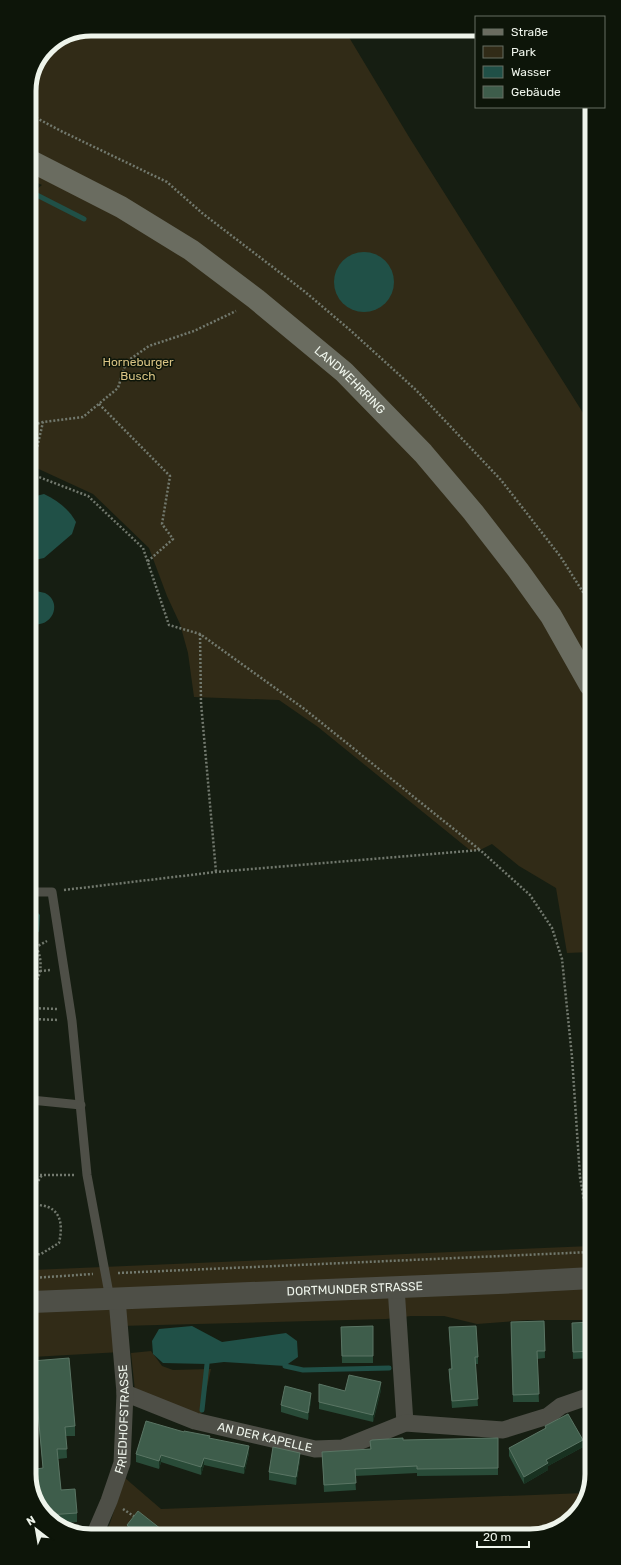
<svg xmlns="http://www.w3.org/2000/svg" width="621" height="1565" viewBox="0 0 621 1565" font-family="Rubik,sans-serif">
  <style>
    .green { fill: #312b17 }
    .water { fill: #205047 }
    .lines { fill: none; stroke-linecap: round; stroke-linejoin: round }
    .stream { stroke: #205047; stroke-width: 5 }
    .path { stroke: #72796e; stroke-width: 2.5; stroke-dasharray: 2 2; stroke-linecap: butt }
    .service { stroke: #4e4f47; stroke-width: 9 }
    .minor { stroke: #4e4f47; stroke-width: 17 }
    .tertiary { stroke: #4e4f47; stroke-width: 22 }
    .secondary { stroke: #6a6c60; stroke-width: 22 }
    .wall { fill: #294b38 }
    .shaded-wall { fill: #183120 }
    .building { fill: #3e5d4b; stroke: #5a7564 }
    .labels { text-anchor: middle; stroke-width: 3; stroke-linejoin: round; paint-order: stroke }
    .park-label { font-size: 12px; fill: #d7c283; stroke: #0d1509 }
    .street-label { font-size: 12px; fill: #eef4eb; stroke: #0d1509 }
    .rim { fill: none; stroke: #eef4eb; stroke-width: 5 }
  </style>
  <rect width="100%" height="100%" fill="#161e12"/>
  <!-- green -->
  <g class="green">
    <path d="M91 29H344L409 137 590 424 591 952 567 953 556 888 519 866 492 844 480 850 471 851 318 727 279 700 194 697 188 653 180 624 167 596 149 548 93 494 30 465 29 195 42 185 29 179V87L47 47Z"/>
    <path d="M591 1246 592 1320H528L477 1324 444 1316H411L386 1319 119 1326 121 1352 32 1357V1270Z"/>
    <path d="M151 1351 162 1366 173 1370 211 1369 201 1415 135 1391 131 1353Z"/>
    <path d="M125 1478 161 1509 585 1493 579 1512 550 1533 101 1536 109 1526Z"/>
  </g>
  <!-- water -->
  <g class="water">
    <circle cx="364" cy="282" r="30"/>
    <path d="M44 494C57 500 69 509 76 522L72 534 44 558 30 561V499L32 497Z"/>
    <path d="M36 591C39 592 42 592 45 593 63 602 53 629 30 624V593Z"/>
    <path d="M31 912H37L40 915 39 932 31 930Z"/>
    <path d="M192 1326 222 1342 286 1333 297 1341 298 1357 285 1366 224 1362 207 1364 163 1363 153 1354 152 1341 159 1329Z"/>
  </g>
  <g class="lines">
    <!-- stream -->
    <g class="stream">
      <path d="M29 191 84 219"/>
      <path d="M285 1366 303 1370 389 1368"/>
      <path d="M202 1410 207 1364"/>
    </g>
    <!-- path -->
    <g class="path">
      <path d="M29 114 61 131 167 182 202 213 304 291 350 330 416 390 501 480 560 556 590 603"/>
      <path d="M99 404 170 476 162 524 173 539 147 562"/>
      <path d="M30 426 43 422 83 417 118 388 126 362 149 346 194 331 236 311"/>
      <path d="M31 474 43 422"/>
      <path d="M30 477 31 474 88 496 143 548 169 625 200 634 303 708 480 850"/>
      <path d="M200 634 201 703 216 872"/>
      <path d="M64 890 216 872 480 850 530 895 552 928 562 959 572 1057 580 1177 591 1242"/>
      <path d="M31 947H36L47 941"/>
      <path d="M40 971 51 970"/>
      <path d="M31 990C41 978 44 961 36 947"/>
      <path d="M31 1008 57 1009V1011"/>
      <path d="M31 1019 59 1020"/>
      <path d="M32 1175H75"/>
      <path d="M32 1191 42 1175"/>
      <path d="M32 1204C37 1205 43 1205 48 1207 63 1213 62 1230 59 1243L41 1254 32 1255"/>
      <path d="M118 1273 591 1252"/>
      <path d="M32 1278 93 1274"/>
      <path d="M123 1509 135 1517"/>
      <path d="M444 1533 555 1529"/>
    </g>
    <!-- service -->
    <g class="service">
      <path d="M31 892H52L72 1021 87 1175 110 1299"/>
      <path d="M31 1100 81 1105"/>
    </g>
    <!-- minor -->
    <g class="minor">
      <path d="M396 1287 405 1423"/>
      <path id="s1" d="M125 1393 195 1421 315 1449 343 1448 405 1423 503 1430 548 1416 561 1406 587 1397 592 1399"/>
      <path id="s2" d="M94 1536 109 1501 122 1463 125 1393 117 1299"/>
    </g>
    <!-- tertiary -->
    <path class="tertiary" id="s3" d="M32 1302 498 1283 592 1278"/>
    <!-- secondary -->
    <path class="secondary" id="s4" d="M29 160 121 207 191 250 256 299 344 372 423 453 473 512 518 570 551 616 590 685"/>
  </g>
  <!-- wall -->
  <g class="wall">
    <path d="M544 1321 545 1358 537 1359 539 1402H513L511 1322Z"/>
    <path d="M592 1322V1358L573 1359 572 1330Z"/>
    <path d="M373 1326V1363H342L341 1327Z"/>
    <path d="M449 1327 478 1357V1364H475L478 1406 452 1408 449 1376V1369H451Z"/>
    <path d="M32 1361 75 1426V1436H66L67 1458 58 1459 61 1490 77 1513V1522L55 1524 53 1523 38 1501 36 1478V1469L43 1468 36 1399 32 1400Z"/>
    <path d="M319 1384 345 1391 381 1390 373 1422 319 1409Z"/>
    <path d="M311 1400 308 1420 281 1412V1405Z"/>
    <path d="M545 1426 583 1447 548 1466V1470L524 1484 509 1456V1448L545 1429Z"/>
    <path d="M184 1432 210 1438 249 1453 244 1474 204 1465 201 1475 161 1462 159 1469 136 1462V1454Z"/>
    <path d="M498 1438V1475L417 1476V1473L355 1476 356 1490 324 1492 322 1452 370 1449V1441Z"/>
    <path d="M300 1460 296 1485 269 1480V1472Z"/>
    <path d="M127 1525 166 1535 127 1536Z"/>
  </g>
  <!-- shaded-wall -->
  <g class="shaded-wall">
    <path d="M381 1382V1390L373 1422V1415Z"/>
    <path d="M311 1393V1400L308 1420V1413Z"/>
    <path d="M583 1440V1447L548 1466V1470L524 1484V1477L546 1460Z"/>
    <path d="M249 1446V1453L244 1474V1467Z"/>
    <path d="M300 1453V1460L296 1485V1477Z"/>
    <path d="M161 1455V1462L159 1469V1461Z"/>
    <path d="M204 1458V1465L201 1475V1467Z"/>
  </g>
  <!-- building -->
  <g class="building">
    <path d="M544 1321 545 1351H537L539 1394 513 1395 511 1322Z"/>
    <path d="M592 1322V1351L573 1352 572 1323Z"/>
    <path d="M373 1326V1356H342L341 1327Z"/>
    <path d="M476 1326 478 1357H475L478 1399 452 1401 449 1369H452L449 1327Z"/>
    <path d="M69 1358 75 1426 65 1427 67 1449H57L61 1490 75 1489 77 1513 48 1515 38 1502 36 1469 43 1468 36 1390 32 1391V1361Z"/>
    <path d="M349 1375 381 1382 373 1415 319 1402V1384L345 1391Z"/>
    <path d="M285 1386 311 1393 308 1413 281 1405Z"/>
    <path d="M568 1414 583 1440 546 1460 548 1463 524 1477 509 1448 546 1428 545 1426Z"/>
    <path d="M146 1421 184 1432V1431L210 1436 209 1438 249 1446 244 1467 204 1458 201 1467 161 1455 159 1461 136 1454Z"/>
    <path d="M403 1438V1440L498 1438V1468L417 1469V1466L355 1469 356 1483 324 1485 322 1452 371 1449 370 1441 372 1440Z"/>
    <path d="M273 1447 300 1453 296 1477 269 1472Z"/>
    <path d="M138 1511 166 1533 164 1535 134 1536 136 1533 127 1525Z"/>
  </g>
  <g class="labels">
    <!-- park labels -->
    <g class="park-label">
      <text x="138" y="366">Horneburger<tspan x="138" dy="14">Busch</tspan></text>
    </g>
    <!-- street labels -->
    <g class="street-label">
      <text dy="4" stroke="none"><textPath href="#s4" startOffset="391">LANDWEHRRING</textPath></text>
      <text dy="4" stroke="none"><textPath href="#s3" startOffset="323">DORTMUNDER STRASSE</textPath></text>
      <text dy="4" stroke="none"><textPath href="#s2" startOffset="122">FRIEDHOFSTRASSE</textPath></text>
      <text dy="4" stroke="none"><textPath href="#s1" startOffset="147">AN DER KAPELLE</textPath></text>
    </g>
  </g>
  <!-- crop -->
  <path d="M0 0H621V1565H0ZM91 36H530A55 55 0 0 1 585 91V1474A55 55 0 0 1 530 1529H91A55 55 0 0 1 36 1474V91A55 55 0 0 1 91 36Z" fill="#0d1509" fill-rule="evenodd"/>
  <path class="rim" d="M91 36H530A55 55 0 0 1 585 91V1474A55 55 0 0 1 530 1529H91A55 55 0 0 1 36 1474V91A55 55 0 0 1 91 36Z"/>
  <!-- legend -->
  <rect x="475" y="16" width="130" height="92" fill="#0d1509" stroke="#676e63"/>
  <rect x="483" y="29" width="20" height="6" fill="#6a6c60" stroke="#676e63"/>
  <text x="511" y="36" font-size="12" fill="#eef4eb">Straße</text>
  <rect x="483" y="46" width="20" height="12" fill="#312b17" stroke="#676e63"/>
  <text x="511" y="56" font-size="12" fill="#eef4eb">Park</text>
  <rect x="483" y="66" width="20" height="12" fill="#205047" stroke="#676e63"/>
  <text x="511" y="76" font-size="12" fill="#eef4eb">Wasser</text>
  <rect x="483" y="86" width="20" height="12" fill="#3e5d4b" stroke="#676e63"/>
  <text x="511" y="96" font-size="12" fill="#eef4eb">Gebäude</text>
  <!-- north arrow -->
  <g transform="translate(36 1529) rotate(329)" stroke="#0d1509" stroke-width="3" paint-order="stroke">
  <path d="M0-3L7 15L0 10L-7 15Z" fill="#eef4eb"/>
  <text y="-6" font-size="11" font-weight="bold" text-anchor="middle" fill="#eef4eb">N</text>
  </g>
  <!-- scale -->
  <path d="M477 1541v6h52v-6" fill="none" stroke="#eef4eb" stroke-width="2"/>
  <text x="483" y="1541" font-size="12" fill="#eef4eb" stroke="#0d1509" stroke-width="3" paint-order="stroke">20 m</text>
</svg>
